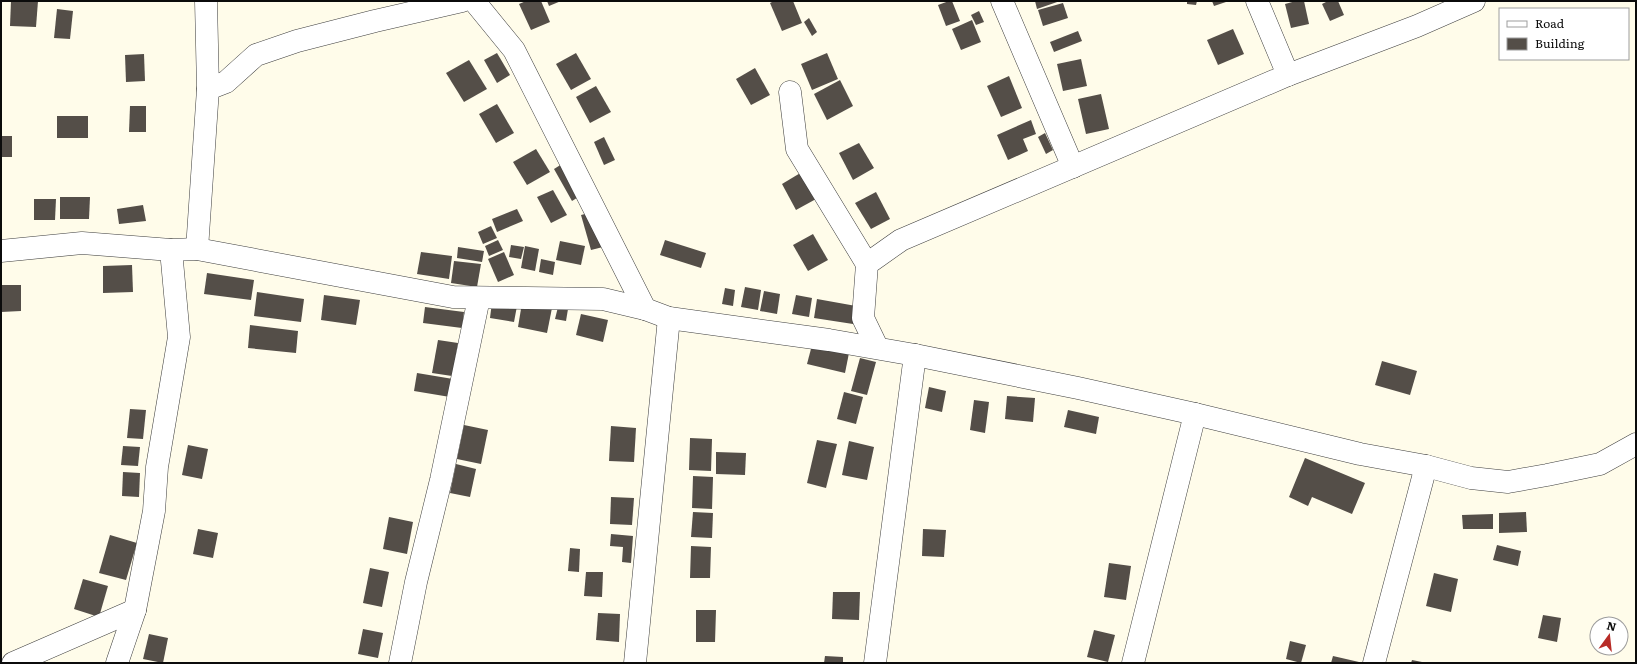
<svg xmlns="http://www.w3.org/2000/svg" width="1637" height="664" viewBox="0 0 1637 664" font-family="Literata,serif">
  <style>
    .building { fill: #544e48 }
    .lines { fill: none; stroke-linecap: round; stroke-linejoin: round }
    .minor-casing { stroke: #3e3e3e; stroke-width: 23 }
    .minor { stroke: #fff; stroke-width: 22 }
  </style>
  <rect width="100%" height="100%" fill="#fffcea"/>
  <!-- building -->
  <g class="building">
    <path d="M11 1H38L36 27 10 26Z"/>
    <path d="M526 1H541L550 22 531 30 519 4Z"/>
    <path d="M547 1H561L549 6Z"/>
    <path d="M774 1H793L802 23 782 31 770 3Z"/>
    <path d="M949 1H952L960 21 946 26 938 5Z"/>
    <path d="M1035 1H1060L1037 9Z"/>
    <path d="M1187 1H1197L1196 5 1187 4Z"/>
    <path d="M1212 1H1229L1214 6Z"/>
    <path d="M1296 1H1304L1309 24 1291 28 1285 4Z"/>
    <path d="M1328 1H1338L1344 15 1330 21 1322 4Z"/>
    <path d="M1063 3 1068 18 1043 26 1038 10Z"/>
    <path d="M57 9 73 11 70 39 54 38Z"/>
    <path d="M979 11 984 22 976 25 971 15Z"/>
    <path d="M809 18 817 32 812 36 804 22Z"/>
    <path d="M972 20 981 42 961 50 952 29Z"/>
    <path d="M1233 29 1244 54 1218 65 1207 40Z"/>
    <path d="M1078 31 1082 41 1054 52 1050 42Z"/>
    <path d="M497 53 510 75 497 83 484 60Z"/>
    <path d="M576 53 591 79 571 90 556 64Z"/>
    <path d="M827 53 838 79 812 90 801 64Z"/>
    <path d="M144 54 145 81 126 82 125 55Z"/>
    <path d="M1081 59 1087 86 1063 91 1057 64Z"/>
    <path d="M469 60 487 89 464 102 446 73Z"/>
    <path d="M755 68 770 95 751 105 736 79Z"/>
    <path d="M1009 76 1022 108 1001 117 987 86Z"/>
    <path d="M840 80 853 106 827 120 814 94Z"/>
    <path d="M596 86 611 112 590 123 576 97Z"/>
    <path d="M1101 94 1109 129 1086 134 1078 99Z"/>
    <path d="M497 104 514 133 496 143 479 114Z"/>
    <path d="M130 106H146V132H129Z"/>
    <rect x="57" y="116" width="31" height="22"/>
    <path d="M1031 120 1036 134 1023 139 1028 151 1008 160 997 135Z"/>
    <path d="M1045 133 1053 150 1046 154 1038 137Z"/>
    <rect x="1" y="136" width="11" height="21"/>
    <path d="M604 137 615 160 604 165 594 142Z"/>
    <path d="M859 143 874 168 853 180 839 153Z"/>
    <path d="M536 149 550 172 527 185 513 162Z"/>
    <path d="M562 164 580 196 572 201 554 169Z"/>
    <path d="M802 172 816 199 796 210 782 184Z"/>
    <path d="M553 190 567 215 551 223 537 197Z"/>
    <path d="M876 192 890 219 871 229 855 203Z"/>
    <path d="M60 197H90L89 219H60Z"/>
    <path d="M34 199H56L55 220H34Z"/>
    <path d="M143 205 146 221 119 224 117 209Z"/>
    <path d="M517 209 523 221 497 232 492 219Z"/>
    <path d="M593 212 603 247 591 250 581 215Z"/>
    <path d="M491 226 497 238 483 244 478 232Z"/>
    <path d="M813 234 828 260 808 271 793 245Z"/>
    <path d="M498 240 503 250 489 256 485 246Z"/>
    <path d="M665 240 706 253 701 268 660 255Z"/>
    <path d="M560 241 585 246 581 265 556 260Z"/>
    <path d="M511 245 524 247 521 259 509 257Z"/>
    <path d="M525 246 539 249 535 271 521 268Z"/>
    <path d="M458 247 484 251 482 262 457 258Z"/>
    <path d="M421 252 452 256 449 279 417 274Z"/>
    <path d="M504 252 514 275 498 282 488 259Z"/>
    <path d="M541 259 555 262 553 275 539 272Z"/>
    <path d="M454 261 481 264 477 287 451 283Z"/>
    <path d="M132 265 133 292 103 293V266Z"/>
    <path d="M207 273 254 280 251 300 204 294Z"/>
    <path d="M1 285H21V311L1 312Z"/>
    <path d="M745 287 761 290 758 310 741 307Z"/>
    <path d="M725 288 735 290 733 306 722 304Z"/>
    <path d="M764 291 780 294 777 314 760 311Z"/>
    <path d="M257 292 304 299 301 322 254 316Z"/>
    <path d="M324 295 360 300 356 325 321 320Z"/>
    <path d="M796 295 812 298 809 317 792 314Z"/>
    <path d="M817 299 856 306 853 324 814 318Z"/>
    <path d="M492 302 517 306 514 322 490 318Z"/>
    <path d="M522 303 552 308 547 333 518 327Z"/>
    <path d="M425 307 464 312 462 328 423 323Z"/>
    <path d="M558 307 568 309 566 321 555 319Z"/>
    <path d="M581 314 608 320 603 342 576 335Z"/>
    <path d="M250 325 298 331 296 353 248 348Z"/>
    <path d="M438 340 458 343 452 376 432 373Z"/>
    <path d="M812 345 849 353 845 373 807 364Z"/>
    <path d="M860 358 876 362 867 395 851 391Z"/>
    <path d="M1382 361 1417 371 1410 395 1375 385Z"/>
    <path d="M417 373 453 379 450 397 414 391Z"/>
    <path d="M929 387 946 391 942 412 925 408Z"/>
    <path d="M844 392 863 397 856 424 837 419Z"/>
    <path d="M1007 396 1035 398 1033 422 1005 419Z"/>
    <path d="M974 400 989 402 985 433 970 430Z"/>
    <path d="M130 409 146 410 143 439 127 438Z"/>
    <path d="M1068 410 1099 417 1096 434 1064 427Z"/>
    <path d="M464 425 488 430 481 464 457 459Z"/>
    <path d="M611 426 636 428 634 462 609 461Z"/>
    <path d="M690 438 712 439 711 471 689 470Z"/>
    <path d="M817 440 837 444 826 488 807 483Z"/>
    <path d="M849 441 874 447 867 480 842 475Z"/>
    <path d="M188 445 208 449 202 479 182 475Z"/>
    <path d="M123 446 140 447 138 466 121 465Z"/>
    <path d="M716 452 746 453 745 475 716 474Z"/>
    <path d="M1305 458 1365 483 1352 514 1312 497 1308 506 1289 497Z"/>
    <path d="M456 464 476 469 470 497 450 493Z"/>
    <path d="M123 472 140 473 139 497 122 496Z"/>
    <path d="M693 476 713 477 712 509 692 508Z"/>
    <path d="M611 497 634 498 632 525 610 524Z"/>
    <path d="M693 512 713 513 712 538 691 537Z"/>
    <path d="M1526 512 1527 532 1499 533V513Z"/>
    <path d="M1493 514V529H1463L1462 515Z"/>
    <path d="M389 517 413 522 407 554 383 549Z"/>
    <path d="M198 529 218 533 213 558 193 554Z"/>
    <path d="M923 529 946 530 944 557 922 556Z"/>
    <path d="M611 534 633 536 631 563 622 562 623 547 610 546Z"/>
    <path d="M110 535 137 543 126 580 99 573Z"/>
    <path d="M1497 545 1521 551 1518 566 1493 560Z"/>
    <path d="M691 546 711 547 710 578H690Z"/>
    <path d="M570 548 580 549 579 572 568 571Z"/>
    <path d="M1109 563 1131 566 1126 600 1104 597Z"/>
    <path d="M370 568 389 572 382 607 363 603Z"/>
    <path d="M586 572H603L602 597 584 596Z"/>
    <path d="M1434 573 1458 579 1451 612 1426 606Z"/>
    <path d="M83 579 108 586 99 617 74 609Z"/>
    <path d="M833 592H860L859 620 832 619Z"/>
    <path d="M696 610H716L715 642H696Z"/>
    <path d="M598 613 620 614 619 642 596 640Z"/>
    <path d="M1543 615 1561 618 1557 642 1538 638Z"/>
    <path d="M363 629 383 633 378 658 358 654Z"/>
    <path d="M1094 630 1115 635 1108 662 1087 657Z"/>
    <path d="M149 634 168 638 163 663 143 659Z"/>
    <path d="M1290 641 1306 645 1301 663 1286 659Z"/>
    <path d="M825 656 843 657V663H824Z"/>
    <path d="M1333 656 1359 662V663H1331Z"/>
    <path d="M1412 660 1422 662V663H1411Z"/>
  </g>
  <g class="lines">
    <!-- minor casing -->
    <g class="minor-casing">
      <g id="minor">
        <path d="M206 1 208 89"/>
        <path d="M474 1 514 50 645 309"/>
        <path d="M1002 1 1073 167"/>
        <path d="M1257 1 1288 75"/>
        <path d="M790 92 797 149 867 264"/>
        <path d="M197 249 208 89 226 82 256 55 297 41 375 21 462 1"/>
        <path d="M1 251 82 243 171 250 197 249 453 297 603 299 645 309 669 318 829 340 915 355 1078 388 1195 414 1360 454 1426 466 1471 478 1508 482 1547 475 1600 464 1636 444"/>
        <path d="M877 347 863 318 867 264 901 240 1288 75 1417 26 1474 1"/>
        <path d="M13 663 135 610"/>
        <path d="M117 663 135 610 154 511 157 467 179 337 171 250"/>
        <path d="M400 663 416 582 441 480 479 298"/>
        <path d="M635 663 669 318"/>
        <path d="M875 663 915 355"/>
        <path d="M1133 663 1195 414"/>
        <path d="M1374 663 1426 466"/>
      </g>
    </g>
    <!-- minor -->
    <use href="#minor" class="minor"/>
  </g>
  <!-- border -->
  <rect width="1637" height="664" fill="none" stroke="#0b0b0b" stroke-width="4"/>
  <!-- legend -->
  <rect x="1499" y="8" width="130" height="52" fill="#ffffff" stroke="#9d9d9d"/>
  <rect x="1507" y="21" width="20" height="6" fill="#ffffff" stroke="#9d9d9d"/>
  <text x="1535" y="28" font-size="12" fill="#0b0b0b">Road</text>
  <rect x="1507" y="38" width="20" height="12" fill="#544e48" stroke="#9d9d9d"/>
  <text x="1535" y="48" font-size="12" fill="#0b0b0b">Building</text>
  <!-- north arrow -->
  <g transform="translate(1609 636) rotate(15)"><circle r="19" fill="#ffffff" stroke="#9d9d9d"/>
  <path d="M0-3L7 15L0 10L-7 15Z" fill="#b82c27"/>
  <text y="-6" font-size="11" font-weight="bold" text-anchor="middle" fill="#0b0b0b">N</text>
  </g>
</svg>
